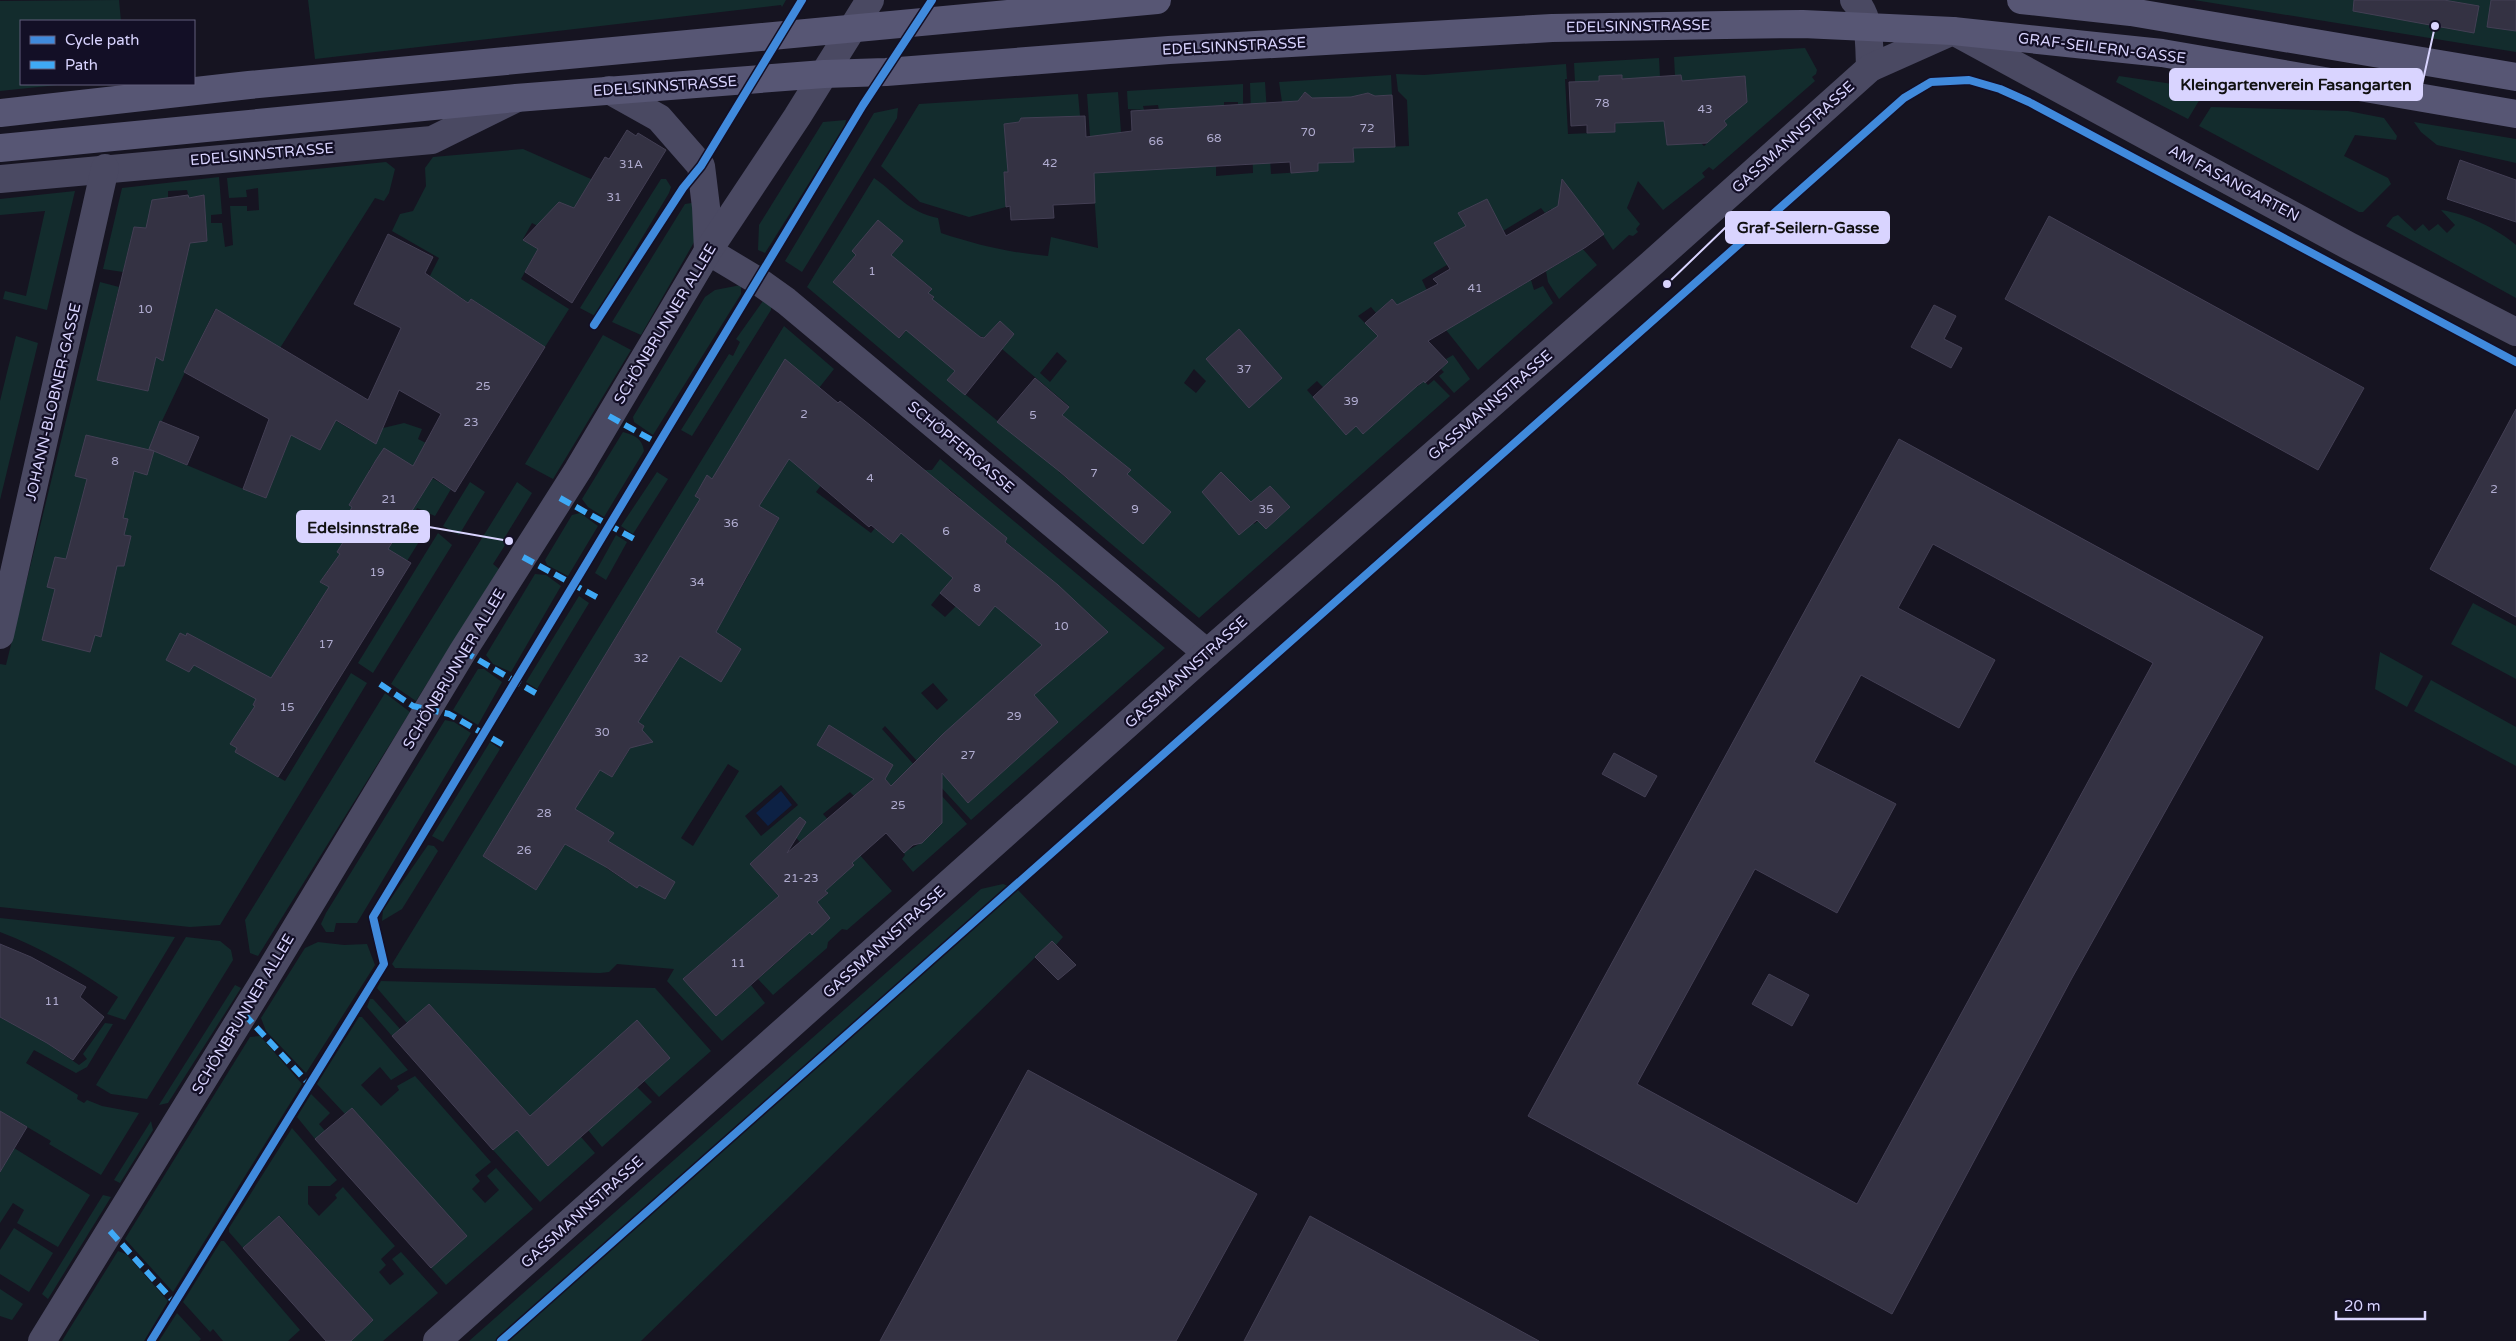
<svg xmlns="http://www.w3.org/2000/svg" width="2516" height="1341" viewBox="0 0 2516 1341" font-family="'Varela Round',sans-serif">
  <style>
    .green { fill: #132c2d; fill-rule: evenodd }
    .water { fill: #0d2144 }
    .building { fill: #343243; stroke: #433f54; fill-rule: evenodd }
    .lines { fill: none; stroke-linecap: round; stroke-linejoin: round }
    .minor { stroke: #4a4962; stroke-width: 28 }
    .tertiary { stroke: #4a4962; stroke-width: 28 }
    .secondary { stroke: #575674; stroke-width: 28 }
    .quiet { stroke: #3fa9f5; stroke-width: 6; stroke-dasharray: 12 6; stroke-linecap: butt }
    .cycleway-casing { stroke: #130f26; stroke-width: 11 }
    .cycleway { stroke: #408adc; stroke-width: 8 }
    .labels { text-anchor: middle; stroke-width: 4.5; stroke-linejoin: round; paint-order: stroke }
    .number-label { font-size: 12px; fill: #b0acd0 }
    .street-label { font-size: 15px; fill: #d9d4ff; stroke: #130f26 }
    .leader { fill: none; stroke: #d9d4ff; stroke-width: 2 }
    .callout-dot { fill: #d9d4ff; stroke: #130f26; stroke-width: 2 }
    .callout { fill: #d9d4ff; stroke: #d9d4ff; stroke-width: 2 }
    .callout-label { font-size: 16px; text-anchor: middle; font-weight: bold; fill: #111 }
  </style>
  <rect width="100%" height="100%" fill="#161421"/>
  <!-- green -->
  <g class="green">
    <path d="M119 0 121 21H21V84H67L0 91V1Z"/>
    <path d="M308 0H786L782 7 781 5 315 59Z"/>
    <path d="M2194 0H2516V52Z"/>
    <path d="M1805 48 1817 70 1816 74 1812 77 1815 81 1713 170 1709 167 1702 173 1705 177 1663 210 1638 181 1627 208 1640 224 1636 229 1638 232 1633 236 1629 235 1613 250 1603 235 1555 214 1551 209 1545 213 1541 208 1422 280 1435 307 1418 328 1392 299 1376 313 1371 307 1358 316 1365 323 1369 319 1413 369 1406 376 1417 387 1424 381 1428 385 1434 380 1450 396 1199 618 807 287 874 178C897 194 908 212 938 218L941 233C977 245 1011 253 1048 256L1051 237 1098 248 1087 94 1118 92 1121 132H1127L1216 166V176L1253 173 1250 83 1265 82 1271 174 1318 171 1317 158 1354 162 1353 148 1409 146 1407 100 1398 91 1396 74 1424 75 1566 64 1567 79H1565L1568 134 1615 132 1622 76 1599 81 1575 82 1574 63 1659 58 1660 77 1667 115 1664 123 1667 145 1701 143 1704 146 1727 125 1724 121 1747 102 1745 77 1682 81 1681 75 1675 76 1674 57ZM878 220 903 241 888 259 920 287 924 282 932 289 928 293 933 297 900 338 833 282 856 255ZM1239 329 1282 378 1249 407 1206 359ZM995 332 1007 343 1002 349 1069 406 1033 450 948 380 981 336 987 340ZM1057 352 1067 361 1050 382 1040 373ZM1194 369 1206 381 1196 393 1184 383ZM1317 381 1330 394 1392 408 1363 434 1356 426 1346 434 1307 390ZM1094 441 1131 470 1127 474 1170 512 1100 506 1059 472 1077 448ZM1270 486 1290 507 1266 529 1258 521 1254 524 1242 510Z"/>
    <path d="M1391 75 1392 95 1375 96 1367 93 1349 98 1313 99 1308 95 1303 94 1298 101 1282 102 1279 82Z"/>
    <path d="M2119 76 2206 89 2188 119 2116 82Z"/>
    <path d="M1243 84V105H1238V102H1224V106L1159 110 1158 105 1143 106 1144 110 1128 109 1127 91Z"/>
    <path d="M1078 94 1080 116 1051 117 1027 122 1022 117 1019 122 1004 124 1008 172H1004L1006 207 969 217 920 202 881 166 919 104Z"/>
    <path d="M2211 107 2348 111 2384 118 2397 136 2396 140 2355 135 2344 156 2388 178 2391 184 2363 212H2359L2199 126Z"/>
    <path d="M898 108 897 118 802 272 785 261 874 113Z"/>
    <path d="M846 120 845 126 765 253 758 250 759 225 823 122Z"/>
    <path d="M2414 122 2516 139V163L2437 145 2421 132Z"/>
    <path d="M523 149 600 183 589 202 540 227 532 223 523 239 538 249 521 279 569 309 545 347 471 299 468 303 459 296 447 313 401 333 439 258 392 231 400 214 413 211 426 186 425 168 433 157Z"/>
    <path d="M386 162 395 169 389 193 384 201 375 198 280 348 215 309 153 440 170 458 265 498 305 402 358 434 404 423 422 429 418 439 430 445 415 467 387 451 378 465 374 463 369 470 373 473 349 505 352 507 345 521 353 526 337 552 354 562 330 568 320 582 340 593 331 607 320 601 310 615 316 619 310 631 303 627 284 657 283 685 322 708 278 777 285 781 351 673 367 683 220 925 190 927 0 907V664L6 665 100 282 119 287 97 380 148 391 162 330 170 331 190 243 207 240 204 195 189 198 187 190 168 191V198L146 228 134 227 123 272 103 269 122 188 219 177 222 214 211 215V223H222L225 247 233 245 230 206H247V211L259 210 258 188 246 190 247 197 229 198 227 178Z"/>
    <path d="M661 179H666L671 187 669 193 595 316 580 308Z"/>
    <path d="M75 191 47 310 3 299 5 291 26 296 45 211 0 215V199Z"/>
    <path d="M698 202 697 237 641 335 612 322 685 204Z"/>
    <path d="M2441 210C2467 214 2496 228 2516 245V298L2386 226 2393 217 2398 215 2415 231 2423 224 2429 231 2438 224 2447 233 2455 225Z"/>
    <path d="M1581 247 1597 265 1559 299 1548 282 1546 271 1577 253V250Z"/>
    <path d="M1531 280 1534 290 1543 286 1553 303 1478 370 1446 330Z"/>
    <path d="M741 285V294L653 435 634 422 633 417 705 297 715 290Z"/>
    <path d="M765 298 771 306V310L692 436 681 430 729 354 733 356 740 342 736 339Z"/>
    <path d="M784 326 834 369 819 388 803 438 835 467 816 492 871 533 922 470H932L940 459 1165 648 971 820 885 726 882 729 967 824 913 872 902 859 905 855 904 853C914 845 925 845 929 831L934 832 942 823V815L904 773 891 786 880 773 854 796 850 792 823 814 892 891 847 930 842 929 828 942 827 948 773 995 758 979 793 948 761 912 684 978 716 1016 751 985 765 1003 722 1041 667 981 674 969 617 964 609 972 600 973 395 968 392 964ZM707 476 779 519 767 539 740 569 749 574 737 595 701 500 695 495ZM944 489 947 491 949 489 960 498 958 500 1030 563 978 625 962 612 964 609 959 603 945 617 931 605 957 573 938 565 904 536ZM916 496 926 504 892 543 883 535ZM1049 578 1108 632 1059 674 1047 649 1012 620ZM624 623 680 656 657 693 603 659ZM721 636 741 649 720 682ZM1013 671 1058 722 968 803 924 752ZM933 683 948 700 937 710 921 693ZM585 691 644 726 642 730 646 735 633 744 612 777 553 742ZM829 726 844 761 817 745ZM728 764 739 771 693 846 681 838ZM539 765 582 822 613 833 596 861 565 844 536 890 483 856ZM781 785 798 805 761 836 745 816ZM819 826 854 865 825 891 827 894 817 902 812 934 750 864 788 829 800 842ZM619 848 650 867 637 888 606 868Z"/>
    <path d="M603 335 631 350 553 479 525 464Z"/>
    <path d="M16 336 38 343 0 500V401Z"/>
    <path d="M1453 355 1470 379 1454 393 1439 376 1444 372 1441 369 1448 362 1446 359Z"/>
    <path d="M623 432C634 435 642 438 644 451L604 517 588 507 582 499Z"/>
    <path d="M657 472 668 479 633 534 621 526Z"/>
    <path d="M432 478 451 489 435 516 417 508 415 513 430 524 407 561 388 549Z"/>
    <path d="M470 482 485 492 459 535 443 526Z"/>
    <path d="M517 482 532 493 505 537 509 539 493 564 499 569 416 701 391 684Z"/>
    <path d="M580 513 598 526 568 576 547 565 545 560 572 515Z"/>
    <path d="M438 533 452 545 373 673 358 663Z"/>
    <path d="M616 535 627 542 606 580 595 573Z"/>
    <path d="M535 574 546 575 561 586 511 672 493 664 486 655Z"/>
    <path d="M579 596 589 603 537 689 526 682Z"/>
    <path d="M2473 603 2516 626V679L2451 644Z"/>
    <path d="M2380 652 2423 676 2407 707 2375 689Z"/>
    <path d="M478 669H484L502 682 478 725 453 710Z"/>
    <path d="M2431 680 2516 727V766L2414 711Z"/>
    <path d="M385 693 410 712 258 956 250 953 245 920Z"/>
    <path d="M445 720 454 722 471 733 357 923H336L334 932H326L321 924 326 913Z"/>
    <path d="M490 742 500 749 443 842 432 836Z"/>
    <path d="M428 845 434 846 438 851 402 909 382 921 383 910Z"/>
    <path d="M1003 884 1018 890 1063 937 1056 945 1052 941 641 1341H469L981 889Z"/>
    <path d="M0 918 175 937 125 1020 107 1014 118 997C81 971 42 948 0 932Z"/>
    <path d="M186 937 220 941 231 950 233 960 147 1099 111 1094 96 1085Z"/>
    <path d="M318 942 344 945 367 944 375 965 306 1073 266 1031 261 1018 305 948Z"/>
    <path d="M381 981 655 988 711 1051 659 1097 644 1081 670 1058 637 1021 530 1116 429 1004 407 1023 377 988Z"/>
    <path d="M235 985 241 988 168 1103 159 1105Z"/>
    <path d="M370 999H373L400 1029 392 1036 367 1007Z"/>
    <path d="M0 1017 47 1043 79 1065 87 1059 83 1054 105 1023 113 1024 87 1067 76 1073 34 1050 26 1063 78 1095 77 1099 84 1103 87 1100 102 1106 139 1113 101 1175 49 1144 51 1141 0 1111Z"/>
    <path d="M359 1017H362L408 1070 391 1080 380 1067 361 1085 381 1106 399 1090 397 1086 415 1076 491 1162 475 1175 480 1181 472 1189 485 1203 499 1190 487 1176 496 1168 533 1209 446 1285 431 1268 466 1236 352 1108 345 1114 317 1084Z"/>
    <path d="M260 1036 302 1084 173 1292 125 1239 250 1037Z"/>
    <path d="M637 1087 652 1102 602 1147 588 1130Z"/>
    <path d="M311 1094 330 1113 319 1124 325 1131 315 1139 297 1117Z"/>
    <path d="M151 1121 153 1130 120 1183 114 1180Z"/>
    <path d="M292 1128 337 1180 330 1186H308V1204L319 1216 337 1198 335 1195 343 1187 395 1246 381 1259 386 1265 379 1272 390 1285 404 1274 392 1259 401 1252 438 1293 383 1341H351L373 1320 280 1216 243 1248 229 1232V1228Z"/>
    <path d="M517 1130 548 1166 581 1137 595 1153 540 1202 493 1150Z"/>
    <path d="M14 1148 90 1195 58 1247 17 1223 24 1210 13 1203 0 1223V1172Z"/>
    <path d="M103 1195 111 1197 48 1299 42 1294Z"/>
    <path d="M14 1228 53 1253 29 1292 0 1274V1250Z"/>
    <path d="M221 1241H224L300 1330 288 1341H223L213 1329 210 1332 183 1302Z"/>
    <path d="M118 1251 126 1254 168 1301 144 1341H62Z"/>
    <path d="M0 1289 23 1304 12 1320 0 1316Z"/>
    <path d="M177 1313 201 1339 199 1341H159Z"/>
  </g>
  <!-- water -->
  <path class="water" d="M781 791 792 805 768 826 756 813Z"/>
  <!-- building -->
  <g class="building">
    <path d="M2354 0H2444L2479 6 2474 33 2353 11Z"/>
    <path d="M2491 0H2516V31L2487 27Z"/>
    <path d="M1622 75V79L1681 75 1682 81 1745 76 1747 102 1724 121 1727 125 1707 143 1667 145 1664 121 1615 123V132L1587 133V125L1571 126 1569 82 1599 81V76Z"/>
    <path d="M1305 92 1312 98 1351 97 1368 93 1375 96 1392 95 1395 147 1353 148 1354 162 1318 163V171L1291 173 1290 162 1094 173 1095 203 1053 205 1054 218 1011 220 1010 206 1006 207 1004 172H1008L1004 124 1019 122 1021 118 1085 116 1086 137 1132 131 1131 111 1298 101Z"/>
    <path d="M627 130 636 136 638 133 666 150 572 303 525 272 538 249 523 240 559 202 574 208 605 157 609 159Z"/>
    <path d="M2460 160 2516 180V222L2447 199Z"/>
    <path d="M1562 179 1604 234 1586 247 1428 341 1448 362 1425 383 1424 381 1417 386 1363 434 1356 426 1346 435 1313 397 1378 336 1365 323 1392 299 1397 305 1438 284 1433 279 1450 269 1434 243 1466 226 1458 213 1487 199 1506 236 1558 206Z"/>
    <path d="M188 195 189 198 204 195 207 241 190 243 163 361 156 357 148 391 97 380 134 227 146 228 152 200Z"/>
    <path d="M2049 216 2364 388 2318 470 2005 299Z"/>
    <path d="M878 220 903 241 891 255 932 289 928 293 934 297 932 299 980 337 984 338 1000 321 1014 334 965 395 947 380 955 371 906 330 899 338 833 282 856 255 852 251Z"/>
    <path d="M388 234 433 257 425 273 468 303 471 299 545 347 455 492 433 477 388 549 411 563 278 777 235 752 237 748 230 744 255 706 253 705 256 699 194 665 189 672 166 660 180 633 186 636 187 633 271 678 329 587 320 582 340 554 337 552 353 526 345 521 352 507 349 505 376 460 384 448 413 466 441 414 399 390 376 444 336 420 320 450 291 435 266 498 243 489 269 419 184 372 216 309 368 400 401 328 354 304Z"/>
    <path d="M1934 305 1956 316 1944 339 1962 348 1951 368 1911 347Z"/>
    <path d="M1239 329 1282 378 1249 408 1206 359Z"/>
    <path d="M785 359 838 403 840 401 870 425 1007 538 1005 542 1058 585 1108 632 1034 695 1058 722 968 803 942 773V823L922 843 913 845 904 853 886 833 852 863 854 865 825 891 828 893 817 902 830 918 812 935 810 932 716 1016 683 979 779 896 750 864 800 817 806 822 787 853 874 779 817 745 829 725 893 765 885 779 891 786 943 734 1042 645 995 606 979 626 940 593 953 578 901 533 893 543 871 525 869 527 789 459 759 506 779 518 716 632 741 649 721 682 680 656 638 722 644 726 642 730 653 742 630 748 612 777 600 770 575 809 614 833 608 841 675 882 665 899 639 885 637 888 606 867 565 844 536 890 483 856 700 499 695 496 707 475 712 479Z"/>
    <path d="M1035 378 1069 407 1062 415 1131 470 1127 474 1171 512 1143 544 1059 471 997 422Z"/>
    <path d="M2516 409V617L2430 569Z"/>
    <path d="M160 421 199 437 187 465 149 449Z"/>
    <path d="M86 435 154 451 147 475 134 471 123 518 128 519 124 535 131 536 124 566H117L101 637 95 635 90 652 42 640 55 589 47 587 55 557 66 559 87 479 75 476Z"/>
    <path d="M1899 439 2263 637 2072 978 1892 1314 1528 1116ZM1933 544 2153 663 1857 1204 1637 1084 1755 869 1837 913 1874 845 1896 804 1814 762 1861 675 1959 728 1995 660 1898 608Z"/>
    <path d="M1221 472 1251 502 1270 486 1290 507 1266 529 1257 520 1239 535 1202 492Z"/>
    <path d="M1614 753 1657 776 1645 797 1602 774Z"/>
    <path d="M1052 941 1076 965 1058 980 1035 957Z"/>
    <path d="M0 944 31 957 86 987 80 997 104 1017 73 1060 47 1043 0 1017Z"/>
    <path d="M1769 974 1809 995 1792 1026 1752 1004Z"/>
    <path d="M429 1004 530 1116 637 1020 670 1058 548 1166 517 1130 493 1150 392 1036Z"/>
    <path d="M1028 1070 1257 1194 1176 1341H880Z"/>
    <path d="M352 1108 467 1236 431 1268 315 1139Z"/>
    <path d="M0 1111 27 1127 0 1172Z"/>
    <path d="M279 1216 373 1320 351 1341H326L243 1248Z"/>
    <path d="M1310 1216 1539 1341H1244Z"/>
  </g>
  <g class="lines">
    <!-- minor -->
    <g class="minor">
      <path d="M0 179 432 140 515 99"/>
      <path d="M708 251 758 281 786 301 1207 653"/>
      <path d="M0 635 105 168"/>
    </g>
    <!-- tertiary -->
    <g class="tertiary">
      <path d="M1854 0C1871 17 1869 45 1870 68"/>
      <path d="M609 90 659 118 701 166 706 207 708 251"/>
      <path d="M42 1341 262 984 463 651 578 470 708 251 797 117 870 0"/>
      <path d="M437 1341 1207 653 1650 265 1870 68 1953 31 2349 246 2516 332"/>
    </g>
    <!-- secondary -->
    <g class="secondary">
      <path d="M2021 0 2131 12 2516 77"/>
      <path d="M0 113 249 85 1157 0"/>
      <path d="M0 148 516 98 824 74 886 72 1169 50 1552 28 1725 25 1803 24 1953 31 2162 53 2516 114"/>
    </g>
    <!-- quiet -->
    <g class="quiet">
      <path d="M609 416 659 444"/>
      <path d="M560 498 636 540"/>
      <path d="M523 557 600 599"/>
      <path d="M463 651 539 695"/>
      <path d="M380 684 413 706 449 714 507 747"/>
      <path d="M244 1014 310 1085"/>
      <path d="M110 1231 175 1303"/>
    </g>
    <!-- cycleway casing -->
    <g class="cycleway-casing">
      <g id="cycleway">
        <path d="M594 325 683 188 701 166 802 0"/>
        <path d="M151 1341 384 964 373 917 863 105 932 0"/>
        <path d="M501 1341 1904 98 1931 82 1969 80 2000 89 2029 102 2516 362"/>
      </g>
    </g>
    <!-- cycleway -->
    <use href="#cycleway" class="cycleway"/>
  </g>
  <g class="labels">
    <!-- number labels -->
    <g class="number-label">
      <text x="1602" y="107">78</text>
      <text x="1705" y="113">43</text>
      <text x="1367" y="132">72</text>
      <text x="1308" y="136">70</text>
      <text x="1214" y="142">68</text>
      <text x="1156" y="145">66</text>
      <text x="1050" y="167">42</text>
      <text x="631" y="168">31A</text>
      <text x="614" y="201">31</text>
      <text x="872" y="275">1</text>
      <text x="1475" y="292">41</text>
      <text x="145" y="313">10</text>
      <text x="1244" y="373">37</text>
      <text x="483" y="390">25</text>
      <text x="1351" y="405">39</text>
      <text x="804" y="418">2</text>
      <text x="1033" y="419">5</text>
      <text x="471" y="426">23</text>
      <text x="115" y="465">8</text>
      <text x="1094" y="477">7</text>
      <text x="870" y="482">4</text>
      <text x="2494" y="493">2</text>
      <text x="389" y="503">21</text>
      <text x="1135" y="513">9</text>
      <text x="1266" y="513">35</text>
      <text x="731" y="527">36</text>
      <text x="946" y="535">6</text>
      <text x="377" y="576">19</text>
      <text x="697" y="586">34</text>
      <text x="977" y="592">8</text>
      <text x="1061" y="630">10</text>
      <text x="326" y="648">17</text>
      <text x="641" y="662">32</text>
      <text x="287" y="711">15</text>
      <text x="1014" y="720">29</text>
      <text x="602" y="736">30</text>
      <text x="968" y="759">27</text>
      <text x="898" y="809">25</text>
      <text x="544" y="817">28</text>
      <text x="524" y="854">26</text>
      <text x="801" y="882">21-23</text>
      <text x="738" y="967">11</text>
      <text x="52" y="1005">11</text>
    </g>
    <!-- street labels -->
    <g class="street-label">
      <text transform="translate(1638 26) rotate(-1)" y="5">EDELSINNSTRASSE</text>
      <text transform="translate(1234 46) rotate(-3)" y="5">EDELSINNSTRASSE</text>
      <text transform="translate(2102 48) rotate(7)" y="5">GRAF-SEILERN-GASSE</text>
      <text transform="translate(665 86) rotate(-4)" y="5">EDELSINNSTRASSE</text>
      <text transform="translate(1793 137) rotate(-42)" y="5">GASSMANNSTRASSE</text>
      <text transform="translate(262 154) rotate(-5)" y="5">EDELSINNSTRASSE</text>
      <text transform="translate(2234 183) rotate(28)" y="5">AM FASANGARTEN</text>
      <text transform="translate(665 324) rotate(-59)" y="5">SCHÖNBRUNNER ALLEE</text>
      <text transform="translate(53 402) rotate(-77)" y="5">JOHANN-BLOBNER-GASSE</text>
      <text transform="translate(1490 405) rotate(-41)" y="5">GASSMANNSTRASSE</text>
      <text transform="translate(961 447) rotate(40)" y="5">SCHÖPFERGASSE</text>
      <text transform="translate(454 669) rotate(-59)" y="5">SCHÖNBRUNNER ALLEE</text>
      <text transform="translate(1186 672) rotate(-42)" y="5">GASSMANNSTRASSE</text>
      <text transform="translate(884 942) rotate(-42)" y="5">GASSMANNSTRASSE</text>
      <text transform="translate(243 1014) rotate(-59)" y="5">SCHÖNBRUNNER ALLEE</text>
      <text transform="translate(582 1212) rotate(-42)" y="5">GASSMANNSTRASSE</text>
    </g>
  </g>
  <!-- callouts -->
  <path class="leader" d="M2435 26L2422 85M1667 284L1726 227M509 541L429 527"/>
  <g class="callout-dot">
    <circle cx="2435" cy="26" r="5"/>
    <circle cx="1667" cy="284" r="5"/>
    <circle cx="509" cy="541" r="5"/>
  </g>
  <g class="callout">
    <rect x="2170" y="69" width="252" height="31" rx="5"/>
    <rect x="1726" y="212" width="163" height="31" rx="5"/>
    <rect x="297" y="511" width="132" height="31" rx="5"/>
  </g>
  <g class="callout-label">
    <text x="2296" y="90">Kleingartenverein Fasangarten</text>
    <text x="1808" y="233">Graf-Seilern-Gasse</text>
    <text x="363" y="533">Edelsinnstraße</text>
  </g>
  <!-- legend -->
  <rect x="20" y="20" width="175" height="65" fill="#130f26" stroke="#625e7d"/>
  <rect x="30" y="36" width="25" height="8" fill="#408adc" stroke="#625e7d"/>
  <text x="65" y="45" font-size="15" fill="#d9d4ff">Cycle path</text>
  <rect x="30" y="61" width="25" height="8" fill="#3fa9f5" stroke="#625e7d"/>
  <text x="65" y="70" font-size="15" fill="#d9d4ff">Path</text>
  <!-- scale -->
  <path d="M2336 1311v8h89v-8" fill="none" stroke="#d9d4ff" stroke-width="2.5"/>
  <text x="2344" y="1311" font-size="15" fill="#d9d4ff" stroke="#130f26" stroke-width="4" paint-order="stroke">20 m</text>
</svg>
